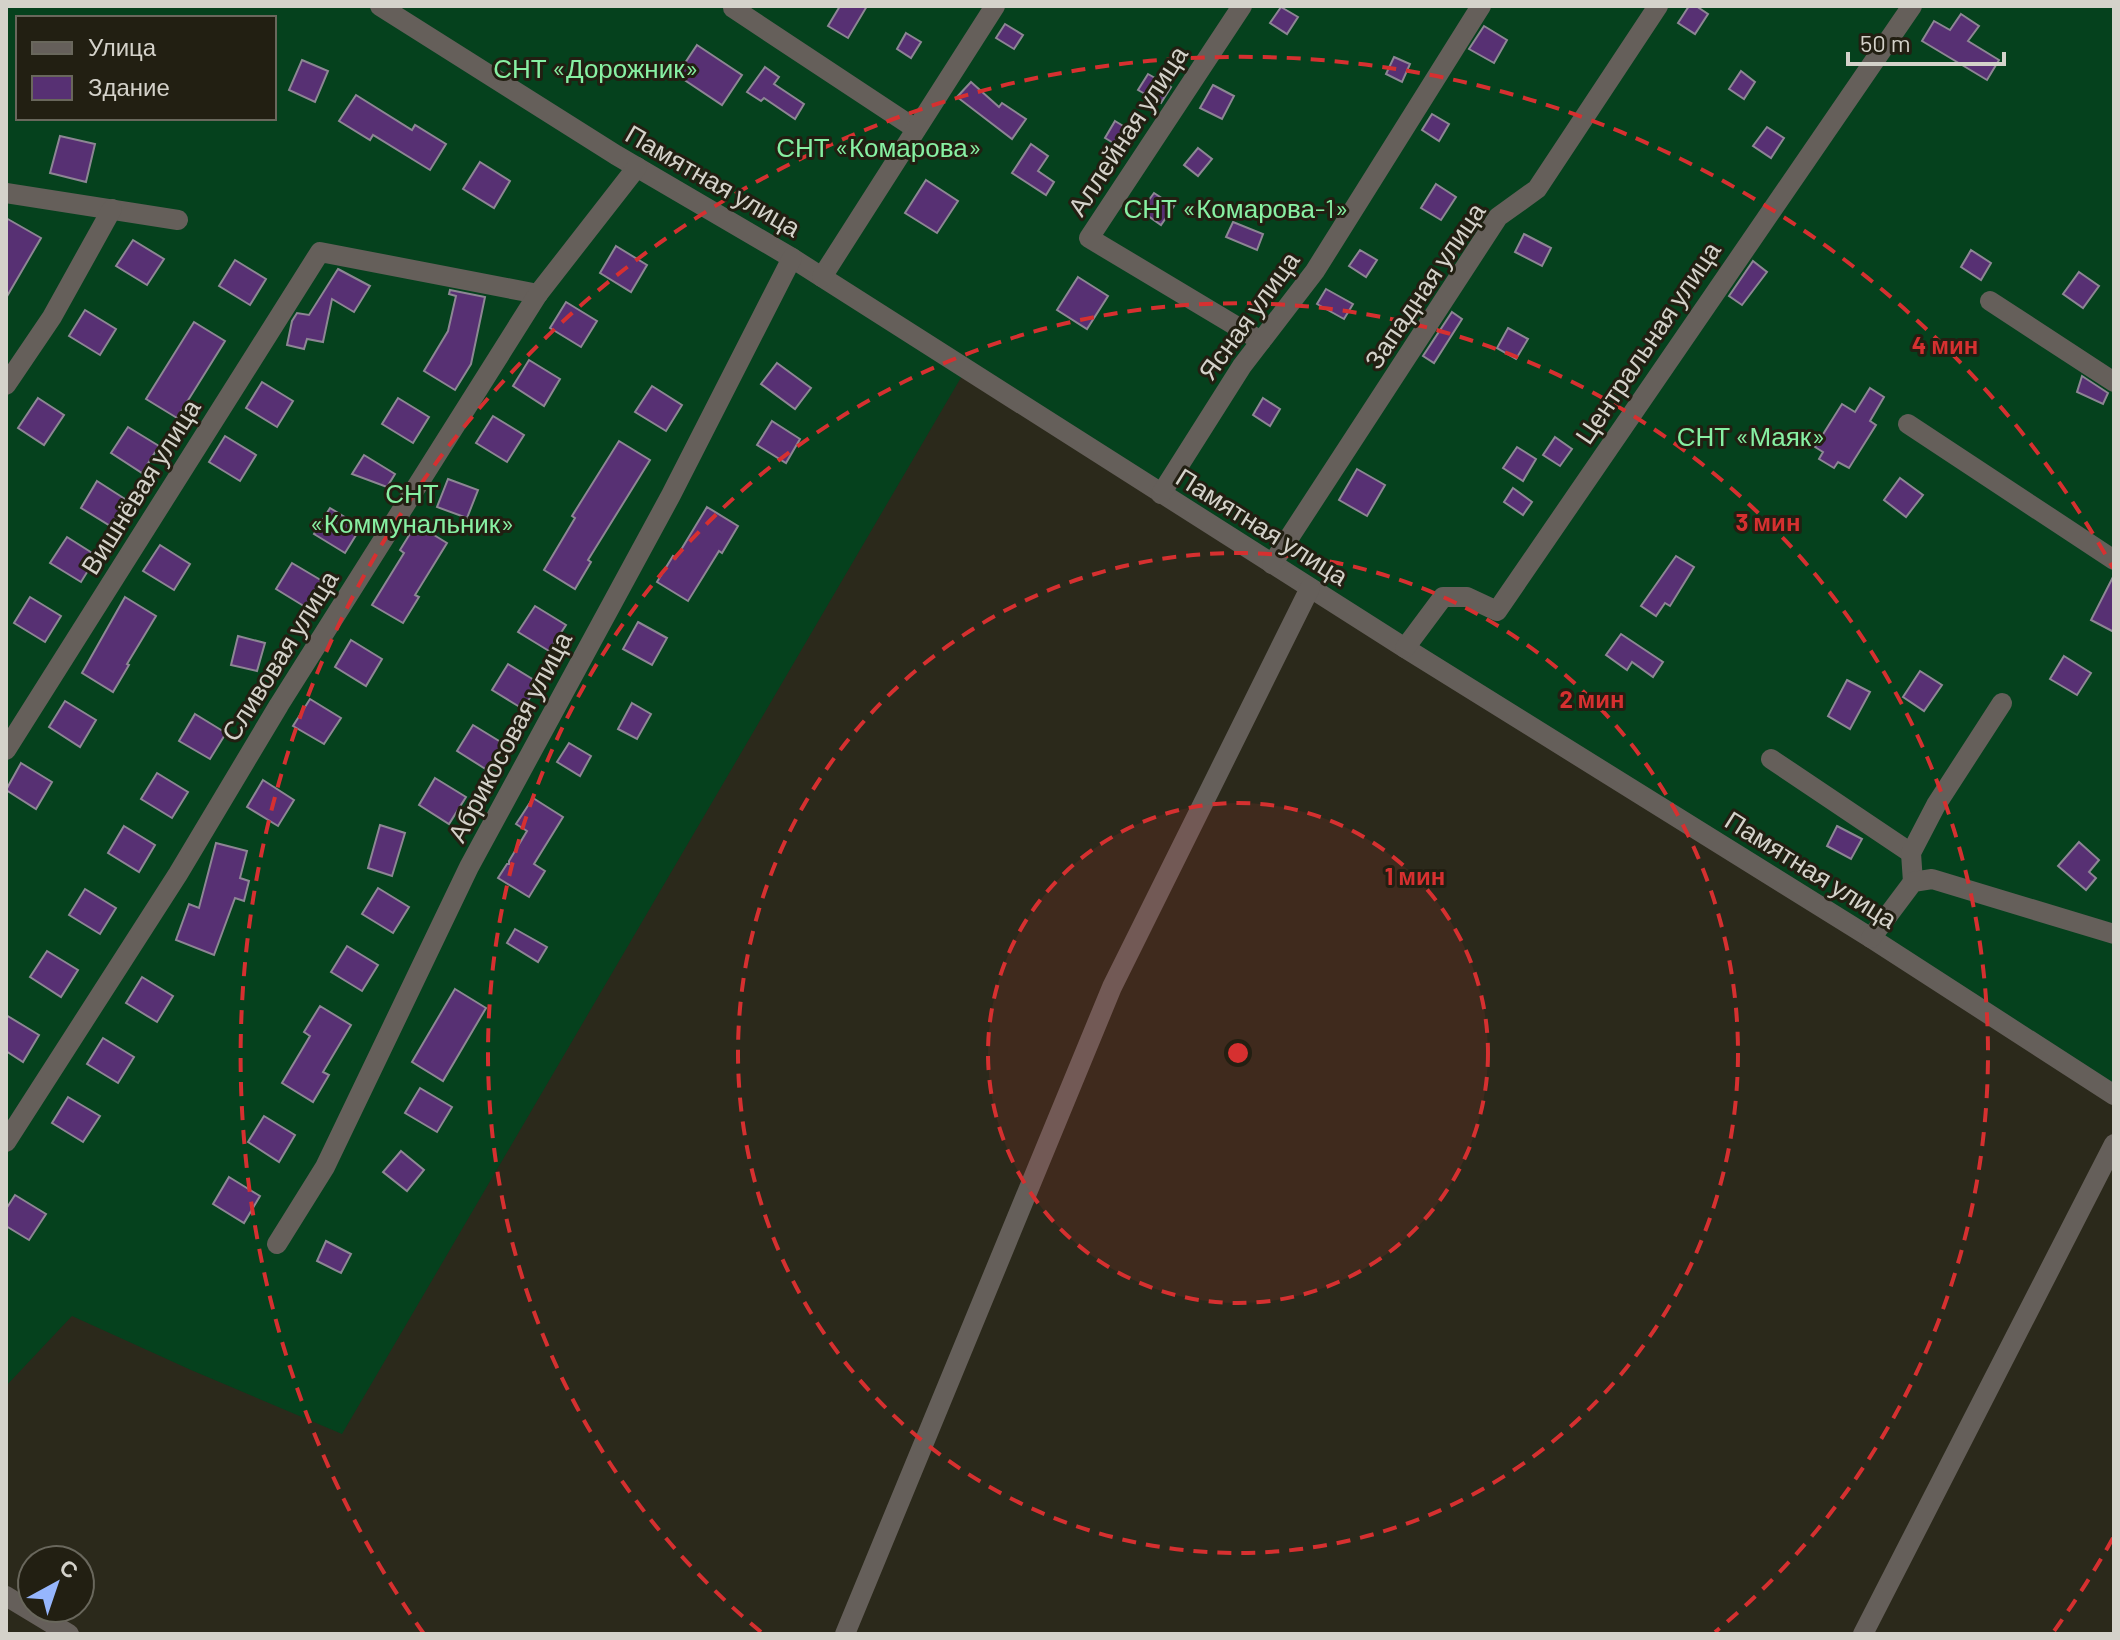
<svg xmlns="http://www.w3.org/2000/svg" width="2120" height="1640" viewBox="0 0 2120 1640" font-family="Barlow,sans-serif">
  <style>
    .garden { fill: #05411d; fill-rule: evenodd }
    .building { fill: #573073; stroke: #8d8694; stroke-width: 2 }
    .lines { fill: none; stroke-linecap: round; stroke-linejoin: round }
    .minor { stroke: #655f5a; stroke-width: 20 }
    .ring { fill: none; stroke: #d63030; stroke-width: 4; stroke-dasharray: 14 10 }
    .labels { text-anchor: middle; stroke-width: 6; stroke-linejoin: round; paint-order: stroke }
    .park-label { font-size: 26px; fill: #87f0a3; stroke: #221f12 }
    .street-label { font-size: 26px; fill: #d4d2ca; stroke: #221f12 }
    .centre { fill: #d63030; stroke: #221f12; stroke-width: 4 }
    .ring-label { font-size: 24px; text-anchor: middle; font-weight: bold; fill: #d63030; stroke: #221f12; stroke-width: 6; stroke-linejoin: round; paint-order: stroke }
  </style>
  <rect width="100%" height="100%" fill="#2b291b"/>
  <!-- garden -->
  <path class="garden" d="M6 6H2114V1095L966 369 342 1434 191 1370 72 1316 6 1386ZM18 18H274V118H18Z"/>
  <!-- building -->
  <g class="building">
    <path d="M840 6H867L848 38 828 26Z"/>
    <path d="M1689 6H1696L1708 14 1695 34 1678 23Z"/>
    <path d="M1281 7 1298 17 1287 34 1270 23Z"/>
    <path d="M1961 14 1979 26 1968 41 1999 60 1987 80 1922 41 1934 21 1950 30Z"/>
    <path d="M1005 24 1023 35 1014 49 996 38Z"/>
    <path d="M1484 26 1507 40 1494 63 1469 49Z"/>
    <path d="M906 33 921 42 911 58 897 49Z"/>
    <path d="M697 45 742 75 722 105 677 75Z"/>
    <path d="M1394 57 1410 64 1402 82 1386 74Z"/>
    <path d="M302 60 328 71 315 102 289 90Z"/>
    <path d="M765 67 779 77 774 84 804 104 795 119 764 98 761 101 747 92Z"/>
    <path d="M1741 71 1755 82 1744 99 1729 89Z"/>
    <path d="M1148 74 1171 87 1161 103 1138 90Z"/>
    <path d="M971 82 999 107 1002 103 1026 119 1012 139 957 97Z"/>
    <path d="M1213 85 1234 96 1222 119 1200 108Z"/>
    <path d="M356 95 412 130 415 125 446 144 430 170 373 135 370 140 339 121Z"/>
    <path d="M1432 114 1449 124 1439 141 1422 130Z"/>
    <path d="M1115 121 1133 132 1122 148 1105 138Z"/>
    <path d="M1767 127 1784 138 1771 158 1753 146Z"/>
    <path d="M60 136 95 144 86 182 50 173Z"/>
    <path d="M1031 144 1048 156 1038 171 1054 182 1046 195 1012 173Z"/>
    <path d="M1198 148 1212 159 1198 176 1184 165Z"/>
    <path d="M480 162 510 181 494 208 463 189Z"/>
    <path d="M926 180 958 201 937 233 905 213Z"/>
    <path d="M1436 184 1456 197 1441 220 1421 208Z"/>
    <path d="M1154 193 1174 206 1161 225 1141 211Z"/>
    <path d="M6 218 41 238 6 298Z"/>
    <path d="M1233 222 1263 234 1257 250 1226 237Z"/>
    <path d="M1524 234 1551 248 1542 266 1515 252Z"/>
    <path d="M133 240 164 259 147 285 116 266Z"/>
    <path d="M616 246 647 265 631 292 600 273Z"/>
    <path d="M1360 250 1377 260 1366 277 1349 266Z"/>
    <path d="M1971 250 1991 263 1981 280 1961 267Z"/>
    <path d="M235 260 266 279 250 305 219 286Z"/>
    <path d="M1753 261 1767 272 1742 305 1729 296Z"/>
    <path d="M338 269 370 286 354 312 332 299 323 342 307 339 304 349 287 345 292 321 297 313 309 315Z"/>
    <path d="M2079 272 2099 286 2083 308 2063 294Z"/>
    <path d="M1078 277 1108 296 1087 329 1057 310Z"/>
    <path d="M1326 289 1353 304 1344 319 1317 304Z"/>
    <path d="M450 290 485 297 471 364 455 390 424 371 448 331 456 296 449 294Z"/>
    <path d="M566 302 597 321 581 347 550 328Z"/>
    <path d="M85 310 116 329 100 355 69 336Z"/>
    <path d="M1452 312 1462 319 1434 363 1423 356Z"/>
    <path d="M194 322 225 341 177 418 146 399Z"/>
    <path d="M1508 328 1528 339 1516 359 1497 348Z"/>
    <path d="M529 360 560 379 544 406 513 386Z"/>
    <path d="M777 363 811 388 795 409 761 384Z"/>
    <path d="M2082 376 2108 393 2103 404 2077 392Z"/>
    <path d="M262 382 293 401 277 427 246 408Z"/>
    <path d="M652 386 682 405 666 431 635 412Z"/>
    <path d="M1870 388 1884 397 1870 421 1876 425 1849 468 1838 462 1834 468 1819 459 1823 452 1815 447 1842 404 1855 412Z"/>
    <path d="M38 398 64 415 44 445 18 428Z"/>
    <path d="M398 398 429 417 413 443 382 424Z"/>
    <path d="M1263 398 1280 409 1270 426 1253 415Z"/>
    <path d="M493 416 524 435 507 462 476 443Z"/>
    <path d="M772 421 800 439 786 463 757 445Z"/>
    <path d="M128 427 159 446 142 473 111 453Z"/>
    <path d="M225 436 256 455 240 481 209 462Z"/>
    <path d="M1555 437 1572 449 1560 466 1543 455Z"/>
    <path d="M619 441 650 460 588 560 591 562 575 589 544 570 575 518 572 516Z"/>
    <path d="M1517 447 1536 459 1523 481 1503 468Z"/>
    <path d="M364 455 395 474 387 487 352 474Z"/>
    <path d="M1357 469 1385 485 1367 516 1339 500Z"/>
    <path d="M1900 478 1923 495 1906 517 1884 500Z"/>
    <path d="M448 479 478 490 467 518 437 507Z"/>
    <path d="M97 481 125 499V505L112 527 81 508Z"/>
    <path d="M1513 488 1532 502 1523 515 1504 502Z"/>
    <path d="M707 507 738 526 722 553 719 551 688 601 657 582 673 556 676 558Z"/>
    <path d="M330 508 361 527 345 553 314 534Z"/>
    <path d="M416 524 447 543 415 595 419 597 403 623 372 605 404 553 400 550Z"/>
    <path d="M67 537 97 556 81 582 50 563Z"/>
    <path d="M160 545 190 564 174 590 143 571Z"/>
    <path d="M1676 556 1694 567 1670 606 1665 603 1656 616 1641 606Z"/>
    <path d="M292 563 324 582 307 608 276 589Z"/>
    <path d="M2114 575V632L2091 620Z"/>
    <path d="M30 597 61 616 45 642 14 623Z"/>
    <path d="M125 597 156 616 127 664 129 665 113 692 82 673Z"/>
    <path d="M535 606 566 625 549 651 518 632Z"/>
    <path d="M638 622 667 638 652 665 623 649Z"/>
    <path d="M1621 634 1663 662 1653 677 1632 662 1627 670 1606 655Z"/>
    <path d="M238 636 265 643 257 671 231 665Z"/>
    <path d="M351 640 382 659 366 686 335 667Z"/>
    <path d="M2064 656 2091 673 2077 695 2050 679Z"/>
    <path d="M508 664 539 683 523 709 492 690Z"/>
    <path d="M1920 671 1942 685 1924 711 1903 697Z"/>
    <path d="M1847 680 1870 692 1850 729 1828 716Z"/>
    <path d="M310 699 341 718 324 744 293 726Z"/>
    <path d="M65 701 96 720 80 747 49 727Z"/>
    <path d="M632 703 651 714 637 739 618 729Z"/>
    <path d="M195 714 226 733 210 759 179 741Z"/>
    <path d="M473 725 504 744 487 770 457 751Z"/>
    <path d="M569 743 591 756 580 776 557 762Z"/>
    <path d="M21 763 52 782 36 809 6 790Z"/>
    <path d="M157 773 188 792 172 818 141 799Z"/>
    <path d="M435 778 466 797 449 824 419 805Z"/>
    <path d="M263 780 294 800 278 826 247 807Z"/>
    <path d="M533 798 563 817 534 864 545 871 529 897 498 878 507 864H509V861L527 831 516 824Z"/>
    <path d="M380 825 405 833 392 876 368 868Z"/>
    <path d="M124 826 155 845 139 872 108 853Z"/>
    <path d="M1837 826 1862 839 1851 859 1827 846Z"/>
    <path d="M2079 842 2099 860 2089 872 2096 878 2086 890 2058 866Z"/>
    <path d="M216 843 247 851 240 878 249 881 244 901 235 898 214 955 176 940 189 904 199 908Z"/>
    <path d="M378 888 409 907 393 933 362 914Z"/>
    <path d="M85 889 116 908 100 934 69 915Z"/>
    <path d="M515 929 547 947 538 962 507 943Z"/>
    <path d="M347 946 378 965 362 991 331 972Z"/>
    <path d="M47 951 78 970 61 997 30 977Z"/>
    <path d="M142 977 173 996 157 1022 126 1003Z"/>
    <path d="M455 989 486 1008 443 1081 412 1062Z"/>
    <path d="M320 1006 351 1025 323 1072 329 1075 313 1102 282 1083 310 1036 304 1032Z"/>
    <path d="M6 1015 39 1035 23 1062 6 1051Z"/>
    <path d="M103 1038 134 1057 118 1083 87 1064Z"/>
    <path d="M420 1088 452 1107 437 1132 405 1113Z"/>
    <path d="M68 1097 100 1116 83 1142 52 1123Z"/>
    <path d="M264 1116 295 1135 279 1162 248 1142Z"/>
    <path d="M401 1151 424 1170 407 1191 383 1172Z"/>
    <path d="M229 1177 260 1196 244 1223 213 1204Z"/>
    <path d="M15 1195 46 1214 29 1240 6 1226V1209Z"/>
    <path d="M326 1241 351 1254 341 1273 317 1261Z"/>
  </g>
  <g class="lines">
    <!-- minor -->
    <g class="minor">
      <path d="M380 6 616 155 792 258 1405 648 1871 938 2114 1095"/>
      <path d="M735 6 733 8 916 129"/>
      <path d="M1242 6 1089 238 1261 341"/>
      <path d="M6 193 178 220"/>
      <path d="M822 277 995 6"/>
      <path d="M1990 301 2114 382"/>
      <path d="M6 385 52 317 112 209"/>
      <path d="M1908 424 2114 560"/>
      <path d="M1161 494 1242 366 1315 271 1481 6"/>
      <path d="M1272 564 1498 217 1537 189 1658 6"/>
      <path d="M1405 648 1443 597H1467L1497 611 1912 6"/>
      <path d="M6 750 320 252 538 294"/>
      <path d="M1771 759 1911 853"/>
      <path d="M1913 882 1911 853 1936 805 2002 703"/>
      <path d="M1871 938 1913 882 1932 879 2114 934"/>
      <path d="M6 1142 178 874 279 705 538 294 637 167"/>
      <path d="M277 1244 325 1167 469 867 671 495 792 258"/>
      <path d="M6 1596 69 1634"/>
      <path d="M845 1634 1112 987 1310 588"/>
      <path d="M1863 1634 2114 1144"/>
    </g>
  </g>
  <!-- distance rings -->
  <circle cx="1238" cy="1053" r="250" fill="#d63030" fill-opacity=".12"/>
  <g class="ring">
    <circle cx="1238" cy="1053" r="250"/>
    <circle cx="1238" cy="1053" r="500"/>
    <path d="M761 1632A750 750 0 1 1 1715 1632"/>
    <path d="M2113 1538A1000 1000 0 0 1 2052 1634M424 1634A1000 1000 0 1 1 2113 568"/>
  </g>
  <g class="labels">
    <!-- park labels -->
    <g class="park-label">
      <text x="596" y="78">СНТ «Дорожник»</text>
      <text x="879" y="157">СНТ «Комарова»</text>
      <text x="1236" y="218">СНТ «Комарова-1»</text>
      <text x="1751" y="446">СНТ «Маяк»</text>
      <text x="412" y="503">СНТ<tspan x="412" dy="30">«Коммунальник»</tspan></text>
    </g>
    <!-- street labels -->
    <g class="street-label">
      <text transform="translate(1128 131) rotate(-57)" y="9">Аллейная улица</text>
      <text transform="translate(713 181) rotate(30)" y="9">Памятная улица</text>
      <text transform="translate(1425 286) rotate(-56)" y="9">Западная улица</text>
      <text transform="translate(1249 316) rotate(-54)" y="9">Ясная улица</text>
      <text transform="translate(1648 343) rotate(-56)" y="9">Центральная улица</text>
      <text transform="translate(141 487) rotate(-58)" y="9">Вишнёвая улица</text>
      <text transform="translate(1262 527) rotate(32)" y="9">Памятная улица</text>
      <text transform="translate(280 656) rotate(-58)" y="9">Сливовая улица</text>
      <text transform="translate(510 737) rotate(-62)" y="9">Абрикосовая улица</text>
      <text transform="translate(1811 870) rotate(32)" y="9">Памятная улица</text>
    </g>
  </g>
  <circle cx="1238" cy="1053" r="12" class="centre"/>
  <g class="ring-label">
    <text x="1945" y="354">4 мин</text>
    <text x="1768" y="531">3 мин</text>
    <text x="1592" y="708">2 мин</text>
    <text x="1415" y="885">1 мин</text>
  </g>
  <!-- border -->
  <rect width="2120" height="1640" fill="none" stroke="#d4d2ca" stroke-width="16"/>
  <!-- legend -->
  <rect x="16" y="16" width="260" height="104" fill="#221f12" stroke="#69675c" stroke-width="2"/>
  <rect x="32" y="42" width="40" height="12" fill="#655f5a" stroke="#69675c" stroke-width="2"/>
  <text x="88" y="56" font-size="24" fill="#d4d2ca">Улица</text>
  <rect x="32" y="76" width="40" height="24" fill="#573073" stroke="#69675c" stroke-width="2"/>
  <text x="88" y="96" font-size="24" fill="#d4d2ca">Здание</text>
  <!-- north arrow -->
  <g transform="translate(56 1584) rotate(40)"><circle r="38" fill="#221f12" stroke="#69675c" stroke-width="2"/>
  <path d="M0-6L14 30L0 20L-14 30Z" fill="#96b6fd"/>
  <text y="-12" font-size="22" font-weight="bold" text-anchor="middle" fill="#d4d2ca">С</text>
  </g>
  <!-- scale -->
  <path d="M1848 52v12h156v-12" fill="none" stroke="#d4d2ca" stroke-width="4"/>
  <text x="1860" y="52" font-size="24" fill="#d4d2ca" stroke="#221f12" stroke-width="6" paint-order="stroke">50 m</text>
</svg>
